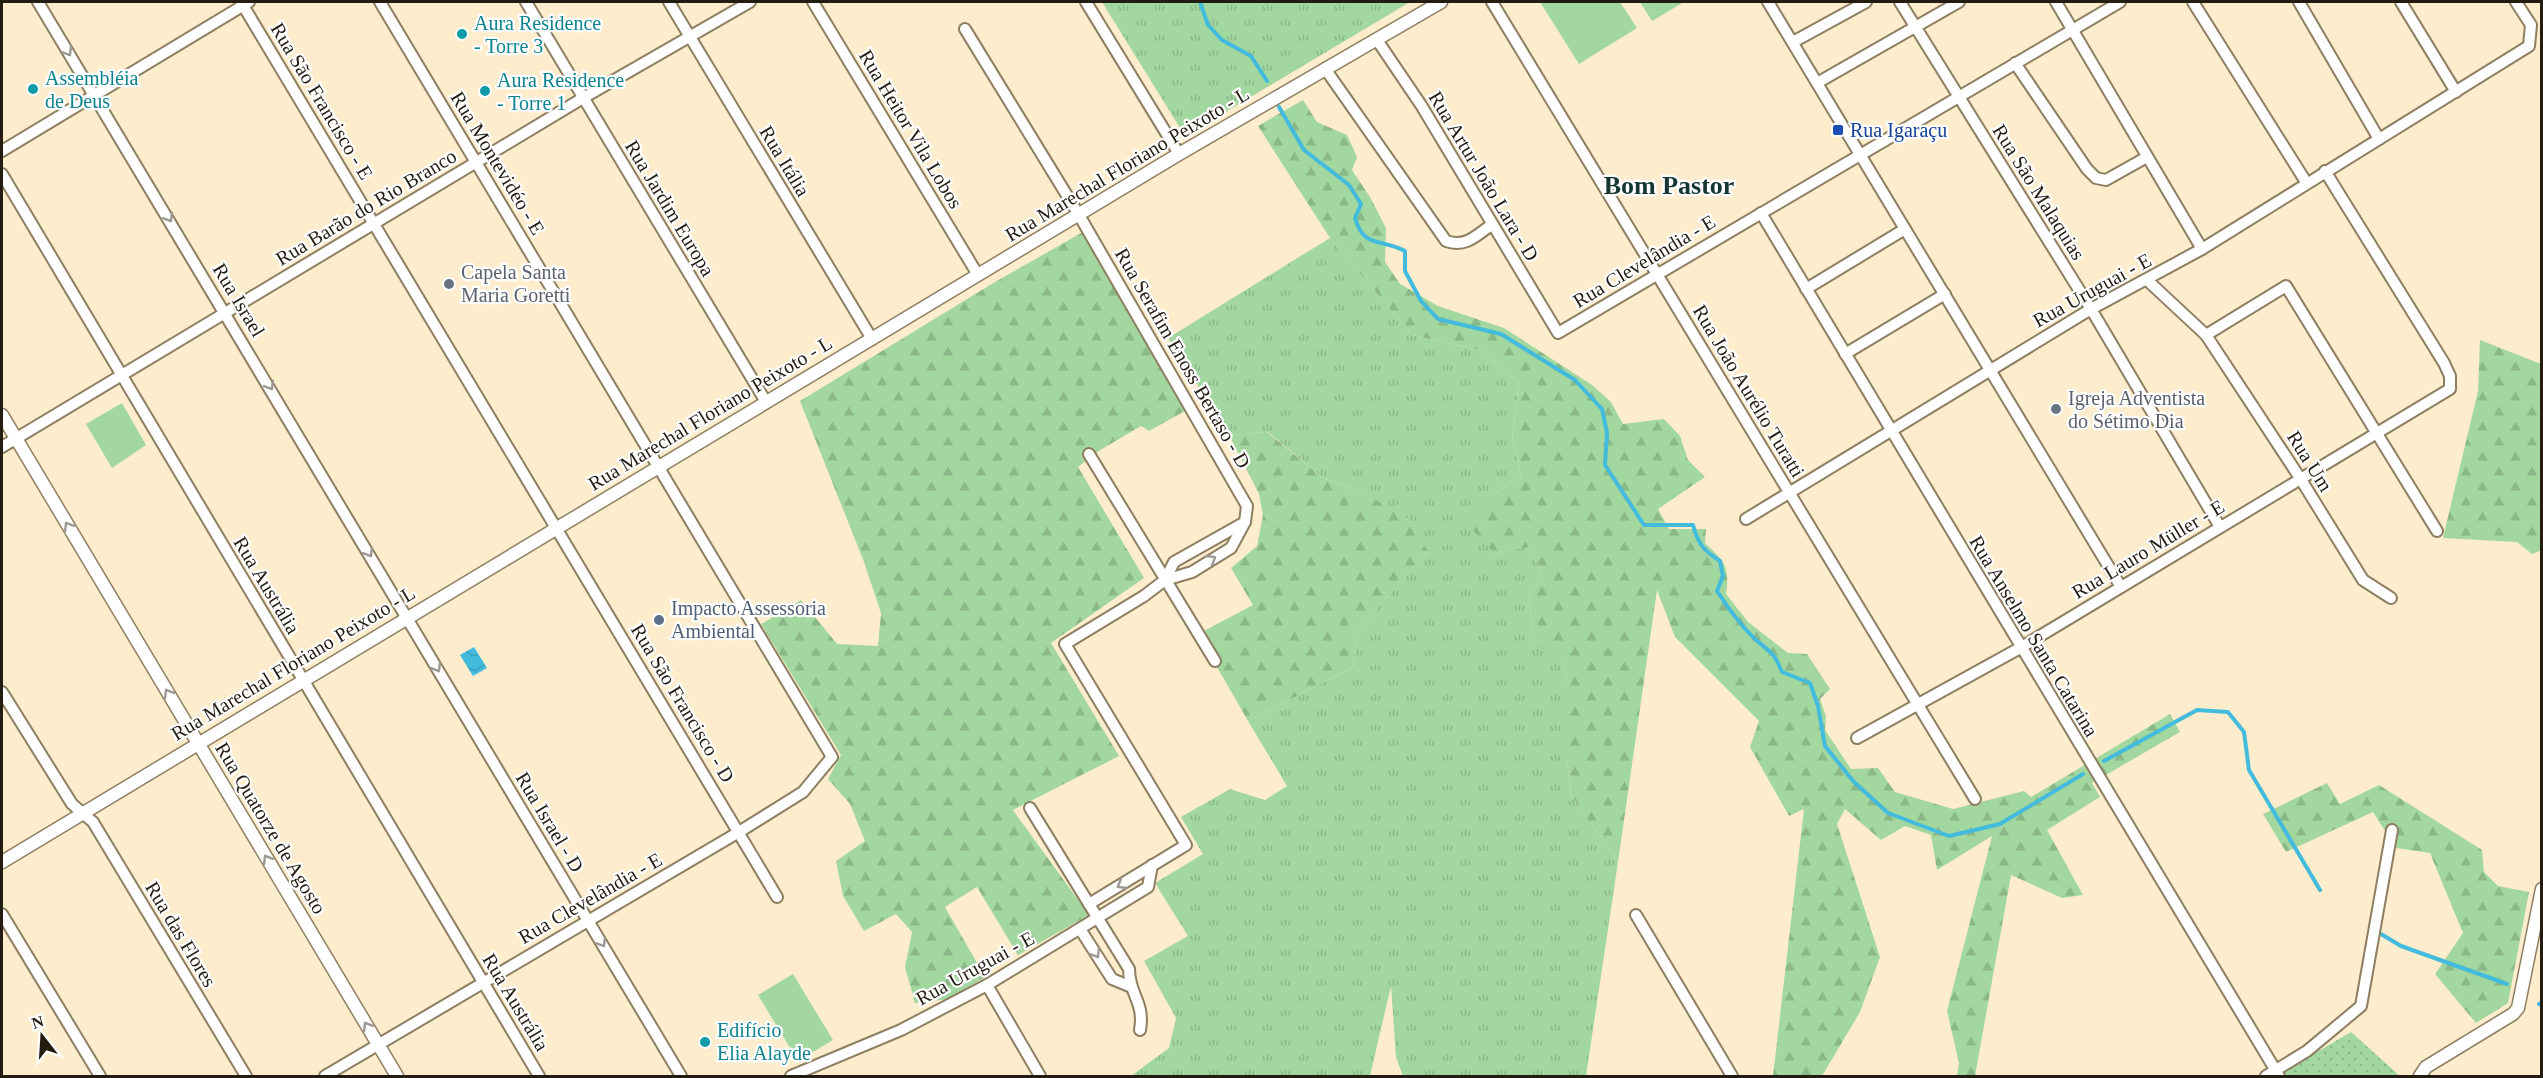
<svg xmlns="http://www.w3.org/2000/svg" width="2543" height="1078" viewBox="0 0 2543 1078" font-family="'Times New Roman',serif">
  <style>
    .grass { fill: url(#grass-tufts) }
    .forest { fill: url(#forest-firs) }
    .park { fill: url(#park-dots) }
    .garden { fill: #a2d79f }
    .water { fill: url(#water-waves) }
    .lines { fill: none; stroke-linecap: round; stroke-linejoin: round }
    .stream { stroke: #42bbdd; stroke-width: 4 }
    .minor-casing { stroke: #8e7f62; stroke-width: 14 }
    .tertiary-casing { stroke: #8e7f62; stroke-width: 15 }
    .minor { stroke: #fff; stroke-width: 10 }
    .tertiary { stroke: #fff; stroke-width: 12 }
    .oneway { stroke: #9c9994 }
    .culture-dot { fill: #0f9aa8; stroke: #fff; stroke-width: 2 }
    .transit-dot { fill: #1a4fb4; stroke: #fff; stroke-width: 2 }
    .worship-dot { fill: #6b7280; stroke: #fff; stroke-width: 2 }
    .service-dot { fill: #5c6f8a; stroke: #fff; stroke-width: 2 }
    .labels { text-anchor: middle; stroke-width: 4.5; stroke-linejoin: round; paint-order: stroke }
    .culture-label { font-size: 20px; fill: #0d838f; stroke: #fff; text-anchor: start }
    .street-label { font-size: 20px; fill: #231c11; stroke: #fff }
    .transit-label { font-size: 20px; fill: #164399; stroke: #fff; text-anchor: start }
    .worship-label { font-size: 20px; fill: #5b616d; stroke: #fff; text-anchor: start }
    .service-label { font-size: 20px; fill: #4e5e75; stroke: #fff; text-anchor: start }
    .district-label { font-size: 26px; font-weight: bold; fill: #153631; stroke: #fff }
  </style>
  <defs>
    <pattern id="grass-tufts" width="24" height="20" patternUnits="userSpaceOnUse" patternTransform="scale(1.5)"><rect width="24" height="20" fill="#a2d79f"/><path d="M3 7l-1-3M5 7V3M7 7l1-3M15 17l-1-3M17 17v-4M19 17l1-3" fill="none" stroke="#8bb888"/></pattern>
    <pattern id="forest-firs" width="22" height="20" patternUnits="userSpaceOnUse" patternTransform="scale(1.5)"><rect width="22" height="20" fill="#a2d79f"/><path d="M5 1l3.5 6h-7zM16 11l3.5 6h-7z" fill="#8bb888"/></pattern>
    <pattern id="park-dots" width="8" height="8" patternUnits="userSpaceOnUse" patternTransform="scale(1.5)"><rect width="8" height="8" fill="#a2d79f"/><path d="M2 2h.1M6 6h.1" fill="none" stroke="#8bb888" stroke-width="1.8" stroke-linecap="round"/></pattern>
    <pattern id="water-waves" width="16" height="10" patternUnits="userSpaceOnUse" patternTransform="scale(1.5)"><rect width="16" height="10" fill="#42bbdd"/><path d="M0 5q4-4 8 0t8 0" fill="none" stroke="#3aa0bd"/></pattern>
  </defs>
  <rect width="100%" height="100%" fill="#feedcd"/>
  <!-- grass -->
  <g class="grass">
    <path d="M1102 2H1410L1185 136Z"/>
    <path d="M1330 238 1412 335 1482 351 1519 383 1512 438 1521 476 1494 494V553L1533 545 1542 576 1529 597 1534 645 1562 653 1567 683V761L1571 794 1618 862 1586 1076H1403L1396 1057 1391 986 1370 1076H1131L1169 1048 1176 1018 1144 961 1188 936 1155 883 1203 854 1181 817 1230 789 1265 800 1287 786 1248 721 1352 668 1358 630 1428 551 1365 494 1323 478 1268 432 1229 435 1168 338Z"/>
  </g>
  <!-- forest -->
  <g class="forest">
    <path d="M1303 100 1317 122 1347 135 1357 157 1352 170 1370 197 1386 228 1385 262 1400 284 1438 306 1504 328 1592 385 1611 402 1623 424 1664 419 1680 436 1688 460 1705 477 1658 509 1669 529H1706L1705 543C1725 562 1730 566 1726 594L1748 622 1788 653 1807 654 1830 689 1820 699 1826 716 1825 730 1851 769 1878 768 1895 792 1953 809 2024 791 2031 797 2170 714 2180 732 2092 783 2100 797 2047 830 2083 895 2062 898 2011 875 1975 1076H1957L1959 1063 1947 1011 1992 836 1937 870 1931 835 1905 826 1881 840 1845 809 1837 824 1880 957 1860 1012 1822 1076H1773L1804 809 1789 816 1750 747 1759 721 1675 637 1657 590 1618 862 1571 794 1567 761V683L1562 654 1534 646 1529 597 1542 576 1533 546 1494 553 1470 527 1494 494 1521 476 1512 438 1519 383 1482 351 1412 335 1330 238 1258 126Z"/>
    <path d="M1083 232 1185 411 1149 431 1141 426 1097 452 1078 467 1144 578 1051 643 1119 756 1013 810 1089 915 1018 955 977 887 945 907 985 977 948 999 915 1003 905 967 912 932 896 914 864 931 843 896 836 861 865 841 850 804 828 779 841 755 761 624 801 600 837 644 878 646 881 613 864 562 800 401 995 282Z"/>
    <path d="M2480 340 2541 364 2542 550 2532 554 2517 542 2443 538 2478 391Z"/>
    <path d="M1267 432 1323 478 1365 494 1408 518 1428 551 1358 630 1352 668 1248 721 1198 634 1253 605 1231 568 1257 546 1263 515 1259 494 1229 435Z"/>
    <path d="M2327 783 2340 804 2379 785 2482 850 2484 872 2498 886 2529 892 2508 1003 2476 1023 2435 974 2463 933 2430 853 2396 848 2373 812 2286 852 2263 814Z"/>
  </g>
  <!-- park -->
  <path class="park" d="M2351 1032 2400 1076H2276Z"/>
  <!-- garden -->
  <g class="garden">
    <path d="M1540 2H1620L1637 28 1579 64Z"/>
    <path d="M1640 2H1684L1652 21Z"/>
    <path d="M122 403 146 445 112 468 86 424Z"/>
    <path d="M793 974 833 1040 798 1061 758 995Z"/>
  </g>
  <!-- water -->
  <path class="water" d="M474 647 487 668 473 676 460 655Z"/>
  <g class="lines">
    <!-- stream -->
    <g class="stream">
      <path d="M1200 2 1208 25 1222 40 1251 56 1267 81"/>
      <path d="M1279 107 1304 150 1349 185 1361 204 1355 218C1364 249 1380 238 1405 251V271L1421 301 1438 319 1501 334 1575 380 1602 409 1607 433 1605 465 1644 525H1693C1698 544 1704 551 1720 561L1723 576 1717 591C1728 608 1741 626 1756 640 1772 654 1773 651 1782 672L1810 683 1818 706 1825 746 1853 781 1888 813 1949 836 2000 824 2083 774"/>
      <path d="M2104 761 2197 710 2228 712 2244 732 2249 770 2320 890"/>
      <path d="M2381 934 2401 946 2507 984"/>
      <path d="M2539 1004 2542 1005"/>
    </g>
    <!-- minor casing -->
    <g class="minor-casing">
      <g id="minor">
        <path d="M38 2 681 1076"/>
        <path d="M241 2 777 897"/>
        <path d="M526 2 766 402"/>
        <path d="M669 2 872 339"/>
        <path d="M813 2 978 275"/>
        <path d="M1086 2 1179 154"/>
        <path d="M1492 2 1975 799"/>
        <path d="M1768 2 2121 587"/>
        <path d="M1900 2 2091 309 2220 527"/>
        <path d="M2056 2 2202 249"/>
        <path d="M2193 2 2306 182"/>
        <path d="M2299 2 2379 139"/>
        <path d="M2401 2 2456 92"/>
        <path d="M965 29 1079 215 1247 506 1245 522 1231 548 1192 572 1165 580 1144 596 1065 644 1186 845 1089 904"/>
        <path d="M1377 40 1421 105 1558 333 2120 2"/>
        <path d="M1793 42 1866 2"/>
        <path d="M2015 63 2087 169 2096 178 2106 180 2147 157"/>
        <path d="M1326 70 1446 241C1465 248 1476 236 1491 225"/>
        <path d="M1817 83 1959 2"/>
        <path d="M2 151 249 2"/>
        <path d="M2 174 539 1076"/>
        <path d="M1761 213 2279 1076"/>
        <path d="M2147 280 2206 335 2286 286 2437 531"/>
        <path d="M1806 289 1905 229"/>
        <path d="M2206 335 2300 478 2363 580 2391 598"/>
        <path d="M1845 354 1945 294"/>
        <path d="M2 447 583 98 750 2"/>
        <path d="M1089 454 1215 661"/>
        <path d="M1746 519 2091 309 2202 249 2529 46 2531 25 2516 2"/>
        <path d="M1165 580 1174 562 1245 522"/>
        <path d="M2 692 72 804 93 822 246 1076"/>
        <path d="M1857 738 2020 648 2450 389V376L2444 363 2325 171"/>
        <path d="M1030 808 1129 969C1129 995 1145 1002 1140 1030"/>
        <path d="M2 914 100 1076"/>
        <path d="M1636 915 1732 1076"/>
        <path d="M1080 929 1112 979 1129 986"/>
        <path d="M987 985 1040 1076"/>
        <path d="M325 1076 739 832 803 792 832 757 380 2"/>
        <path d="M791 1076 901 1030 987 985 1148 887 1152 865"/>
        <path d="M2266 1076 2307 1051 2361 1006 2392 830"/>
      </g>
    </g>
    <!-- tertiary casing -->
    <g class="tertiary-casing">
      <g id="tertiary">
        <path d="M2 415 397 1076"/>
        <path d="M2 862 1179 154 1441 2"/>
        <path d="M2420 1076 2426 1067 2513 1014 2518 1008 2542 889"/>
      </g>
    </g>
    <!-- minor -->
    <use href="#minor" class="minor"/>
    <!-- tertiary -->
    <use href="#tertiary" class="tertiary"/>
  </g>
  <!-- one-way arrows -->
  <defs><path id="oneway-chevron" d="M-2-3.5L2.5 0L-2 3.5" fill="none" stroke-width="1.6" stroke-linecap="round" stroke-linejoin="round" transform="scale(1.5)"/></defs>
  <g class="oneway">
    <use href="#oneway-chevron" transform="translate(68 52) rotate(59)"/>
    <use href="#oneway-chevron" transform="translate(169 218) rotate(59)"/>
    <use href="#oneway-chevron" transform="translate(270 386) rotate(59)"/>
    <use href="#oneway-chevron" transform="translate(68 526) rotate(-121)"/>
    <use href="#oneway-chevron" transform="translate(369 553) rotate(59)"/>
    <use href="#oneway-chevron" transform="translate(1212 559) rotate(-31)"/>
    <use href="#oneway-chevron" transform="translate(437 668) rotate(59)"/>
    <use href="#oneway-chevron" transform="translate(168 693) rotate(-121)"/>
    <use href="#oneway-chevron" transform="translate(267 859) rotate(-121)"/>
    <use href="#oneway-chevron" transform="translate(1121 885) rotate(149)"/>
    <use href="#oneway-chevron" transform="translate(602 943) rotate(59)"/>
    <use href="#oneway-chevron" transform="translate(1096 954) rotate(58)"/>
    <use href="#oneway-chevron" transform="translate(367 1026) rotate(-121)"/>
  </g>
  <!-- markers -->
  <g class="culture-dot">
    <circle cx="462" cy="34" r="6"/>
    <circle cx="33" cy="89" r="6"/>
    <circle cx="485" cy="91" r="6"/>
    <circle cx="705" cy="1042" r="6"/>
  </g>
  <rect class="transit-dot" x="1832" y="124" width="12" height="12" rx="3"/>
  <g class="worship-dot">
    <circle cx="449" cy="284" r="6"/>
    <circle cx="2056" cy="409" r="6"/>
  </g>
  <circle class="service-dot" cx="659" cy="620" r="6"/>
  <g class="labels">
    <!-- culture labels -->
    <g class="culture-label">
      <text x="474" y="30">Aura Residence<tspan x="474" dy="23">- Torre 3</tspan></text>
      <text x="45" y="85">Assembléia<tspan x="45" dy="23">de Deus</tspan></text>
      <text x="497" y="87">Aura Residence<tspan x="497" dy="23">- Torre 1</tspan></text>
      <text x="717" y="1037">Edifício<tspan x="717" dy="23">Elia Alayde</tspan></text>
    </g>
    <!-- street labels -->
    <g class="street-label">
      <text transform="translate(322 101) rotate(59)" y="7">Rua São Francisco - E</text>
      <text transform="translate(911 129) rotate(59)" y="7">Rua Heitor Vila Lobos</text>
      <text transform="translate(785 161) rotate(59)" y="7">Rua Itália</text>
      <text transform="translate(498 163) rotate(59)" y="7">Rua Montevidéo - E</text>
      <text transform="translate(1127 164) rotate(-31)" y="7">Rua Marechal Floriano Peixoto - L</text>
      <text transform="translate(1484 176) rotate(59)" y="7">Rua Artur João Lara - D</text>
      <text transform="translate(2039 192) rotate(58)" y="7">Rua São Malaquias</text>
      <text transform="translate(366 207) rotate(-31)" y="7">Rua Barão do Rio Branco</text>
      <text transform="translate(670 208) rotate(59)" y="7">Rua Jardim Europa</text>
      <text transform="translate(1644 261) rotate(-31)" y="7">Rua Clevelândia - E</text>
      <text transform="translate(2092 290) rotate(-29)" y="7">Rua Uruguai - E</text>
      <text transform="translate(239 300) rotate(59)" y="7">Rua Israel</text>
      <text transform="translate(1183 358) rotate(60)" y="7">Rua Serafim Enoss Bertaso - D</text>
      <text transform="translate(1749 391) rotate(59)" y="7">Rua João Aurélio Turatti</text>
      <text transform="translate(710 413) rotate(-31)" y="7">Rua Marechal Floriano Peixoto - L</text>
      <text transform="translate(2310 461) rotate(58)" y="7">Rua Um</text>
      <text transform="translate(2148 549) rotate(-31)" y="7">Rua Lauro Müller - E</text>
      <text transform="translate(267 585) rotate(59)" y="7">Rua Austrália</text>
      <text transform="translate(2034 636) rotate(59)" y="7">Rua Anselmo Santa Catarina</text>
      <text transform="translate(293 663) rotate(-31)" y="7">Rua Marechal Floriano Peixoto - L</text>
      <text transform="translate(683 703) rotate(59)" y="7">Rua São Francisco - D</text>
      <text transform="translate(550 822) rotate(59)" y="7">Rua Israel - D</text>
      <text transform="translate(271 828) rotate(59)" y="7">Rua Quatorze de Agosto</text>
      <text transform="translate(590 898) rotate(-30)" y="7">Rua Clevelândia - E</text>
      <text transform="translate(181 934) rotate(59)" y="7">Rua das Flores</text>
      <text transform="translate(975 968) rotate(-29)" y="7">Rua Uruguai - E</text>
      <text transform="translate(516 1002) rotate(59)" y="7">Rua Austrália</text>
    </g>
    <!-- transit labels -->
    <g class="transit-label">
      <text x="1850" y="137">Rua Igaraçu</text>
    </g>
    <!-- worship labels -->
    <g class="worship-label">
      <text x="461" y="279">Capela Santa<tspan x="461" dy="23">Maria Goretti</tspan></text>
      <text x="2068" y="405">Igreja Adventista<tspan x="2068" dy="23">do Sétimo Dia</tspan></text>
    </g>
    <!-- service labels -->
    <g class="service-label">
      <text x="671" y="615">Impacto Assessoria<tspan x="671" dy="23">Ambiental</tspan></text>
    </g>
    <!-- district labels -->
    <g class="district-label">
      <text x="1669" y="194">Bom Pastor</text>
    </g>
  </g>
  <!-- border -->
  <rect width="2543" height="1078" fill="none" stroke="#231c11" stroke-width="6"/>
  <!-- north arrow -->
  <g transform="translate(42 1036) rotate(343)" stroke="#ffffff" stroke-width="4.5" paint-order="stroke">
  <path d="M0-4.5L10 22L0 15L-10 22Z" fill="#231c11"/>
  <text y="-9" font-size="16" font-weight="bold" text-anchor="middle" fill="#231c11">N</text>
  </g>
</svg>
